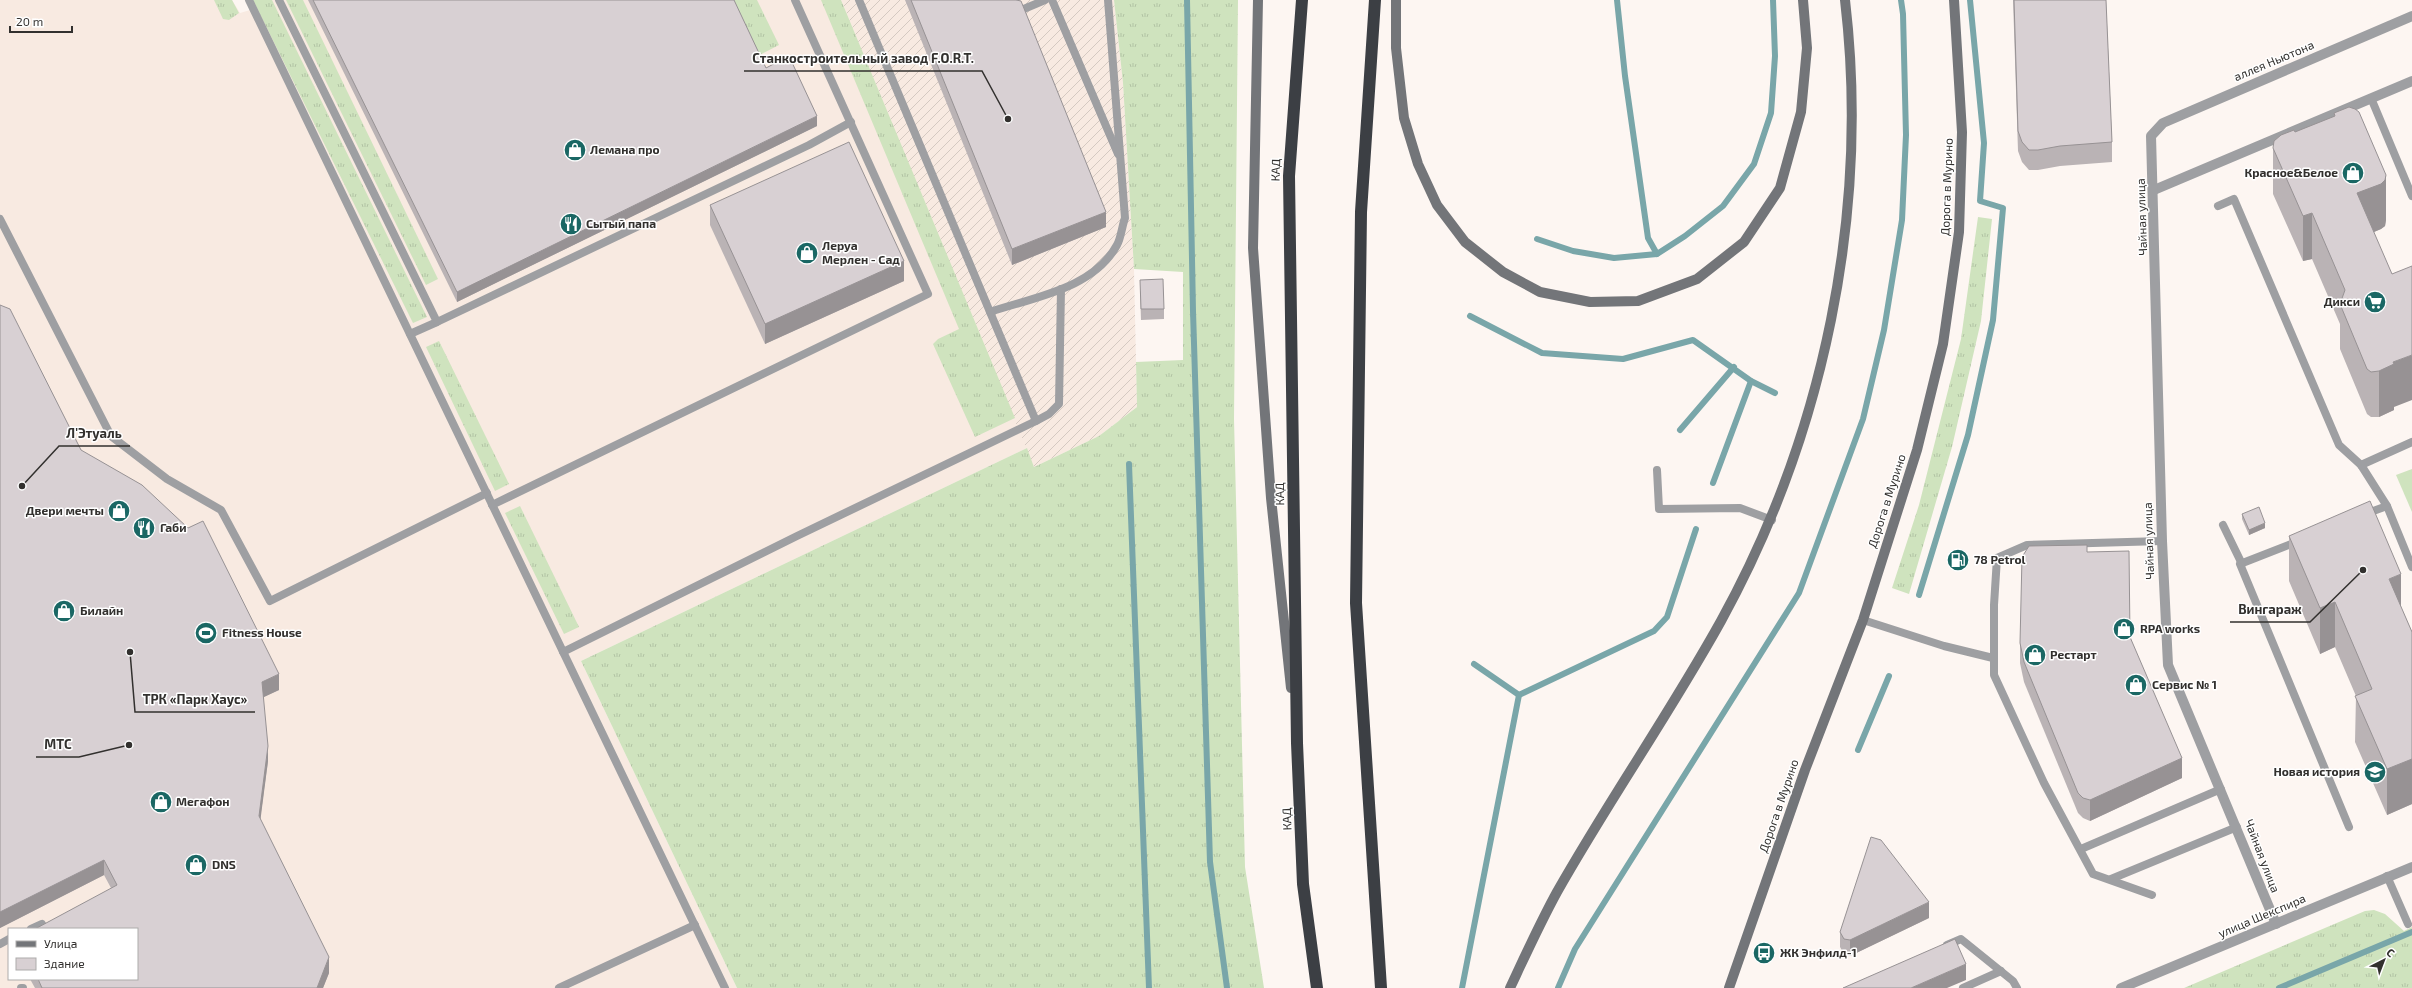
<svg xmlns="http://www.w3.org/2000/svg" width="2412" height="988" viewBox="0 0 2412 988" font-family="'Exo 2',sans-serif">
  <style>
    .built { fill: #f8eae1; fill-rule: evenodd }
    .industrial { fill: url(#industrial-furrows) }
    .grass { fill: url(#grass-tufts) }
    .green { fill: #cfe3be }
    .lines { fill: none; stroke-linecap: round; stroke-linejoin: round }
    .stream { stroke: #79a6a9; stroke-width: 6 }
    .lane { stroke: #9e9fa2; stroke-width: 8 }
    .street { stroke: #9e9fa2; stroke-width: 10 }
    .secondary { stroke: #737579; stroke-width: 10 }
    .highway { stroke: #3c3f44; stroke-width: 12 }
    .wall { fill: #bab3b5 }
    .shaded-wall { fill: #979294 }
    .building { fill: #d8d0d3; stroke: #979294 }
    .labels { text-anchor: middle; stroke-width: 3; stroke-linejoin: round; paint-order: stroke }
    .street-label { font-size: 12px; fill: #32302e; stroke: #fff }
    .poi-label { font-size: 12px; font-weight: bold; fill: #32302e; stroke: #fff; text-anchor: start }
    .leader { fill: none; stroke: #32302e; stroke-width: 1.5 }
    .callout-dot { fill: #32302e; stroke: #fff; stroke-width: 1.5 }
    .callout-label { font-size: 13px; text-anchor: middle; font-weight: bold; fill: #32302e; stroke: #fff; stroke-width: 3; stroke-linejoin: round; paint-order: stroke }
  </style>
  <defs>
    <pattern id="industrial-furrows" width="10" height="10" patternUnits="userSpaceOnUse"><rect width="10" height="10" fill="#f8eae1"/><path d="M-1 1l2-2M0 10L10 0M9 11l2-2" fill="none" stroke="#d5c9c1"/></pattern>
    <pattern id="grass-tufts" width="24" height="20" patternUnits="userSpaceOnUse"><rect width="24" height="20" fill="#cfe3be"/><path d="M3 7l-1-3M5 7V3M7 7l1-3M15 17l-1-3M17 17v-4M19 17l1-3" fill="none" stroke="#b2c3a4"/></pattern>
  </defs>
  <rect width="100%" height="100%" fill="#fdf6f2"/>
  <!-- built -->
  <path class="built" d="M0 0H232L240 13 257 8 253 0H841L1027 448 581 661 737 988H0ZM9 929H137V979H9Z"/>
  <!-- industrial -->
  <path class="industrial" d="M841 0H1114L1123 83 1134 269 1137 407 1099 436 1034 467Z"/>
  <!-- grass -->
  <g class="grass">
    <path d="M214 0H232L239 13 229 20 223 19Z"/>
    <path d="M253 0H272L427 317 413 323Z"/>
    <path d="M286 0H303L438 279 426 285Z"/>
    <path d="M729 0H757L779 45 756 57Z"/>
    <path d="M821 0H841L1015 418 975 437 933 344 938 339 959 329Z"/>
    <path d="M1114 0H1238L1234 419 1245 867 1264 988H737L581 661 1027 448 1034 467 1099 436 1137 407 1136 362 1183 360V272L1134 269 1123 83Z"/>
    <path d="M1978 217 1992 219 1981 321 1952 447 1909 594 1892 588 1919 505 1961 339Z"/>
    <path d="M439 341 509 484 495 491 426 347Z"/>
    <path d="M520 506 579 627 564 634 505 513Z"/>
    <path d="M2374 910 2385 914 2404 931 2412 927V988H2184L2365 911Z"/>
  </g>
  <!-- green -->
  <path class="green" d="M2412 469V512L2396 475Z"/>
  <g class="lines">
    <!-- stream -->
    <g class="stream">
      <path d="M1187 0 1193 311 1210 862 1227 988"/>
      <path d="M1617 0 1625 76 1648 238 1657 254"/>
      <path d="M1537 239 1573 251 1614 258 1657 254 1685 236 1723 206 1754 164 1771 113 1775 56 1773 0"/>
      <path d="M1470 316 1542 353 1623 359 1693 340 1751 381 1775 393"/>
      <path d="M1680 430 1734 367"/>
      <path d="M1129 464 1149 988"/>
      <path d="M1713 483 1751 381"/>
      <path d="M1919 595 1968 435 1993 320 2003 208 1980 201 1984 143 1970 0"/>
      <path d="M1474 664 1519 695 1654 631 1667 617 1696 529"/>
      <path d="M1858 750 1889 676"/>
      <path d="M1462 988 1519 695"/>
      <path d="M1558 988 1575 949 1799 593 1863 419 1884 330 1902 220 1906 135 1903 14 1901 0"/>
      <path d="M2279 988 2412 932"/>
    </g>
    <!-- lane -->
    <g class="lane">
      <path d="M249 0 725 988"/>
      <path d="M279 0 437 322 410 334"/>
      <path d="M859 0 990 312C1034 297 1093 289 1117 245 1121 238 1122 226 1125 218L1108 0"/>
      <path d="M1052 0 1118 154"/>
      <path d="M1019 11 1045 0"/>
      <path d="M2371 98 2412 196"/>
      <path d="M2218 206 2234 199 2339 445 2361 465 2387 506 2412 567"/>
      <path d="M0 219 111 436 167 479 221 510 270 601 487 493"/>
      <path d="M437 322 809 145 851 122"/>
      <path d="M1036 421 1049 414 1059 404 1061 289"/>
      <path d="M2361 465 2412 442"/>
      <path d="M1657 470 1659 509 1740 508 1772 520"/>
      <path d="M492 505 928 294 795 0"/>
      <path d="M2365 514 2387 506"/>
      <path d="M2223 525 2242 564"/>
      <path d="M2299 541 2240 564 2349 827"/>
      <path d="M1863 620 1944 646 1993 658"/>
      <path d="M563 652 797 536 1036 421 990 312"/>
      <path d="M2081 849 2221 789"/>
      <path d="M2387 876 2408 924"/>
      <path d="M2111 879 2237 827"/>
      <path d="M2152 895 2093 874 2044 783 1994 675V605L1997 558 2027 545 2162 541"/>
      <path d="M31 929 42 924 44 929"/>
      <path d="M0 944 9 939"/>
      <path d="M1947 945 1961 939 2013 981 2017 988"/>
      <path d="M21 988H23"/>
      <path d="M559 988 695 925"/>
      <path d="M1963 988 2001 971"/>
    </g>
    <!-- street -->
    <g class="street">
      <path d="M2154 190 2412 81"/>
      <path d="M2276 924 2168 665 2162 541 2151 136 2163 123 2412 16"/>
      <path d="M2121 988 2412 867"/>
    </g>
    <!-- secondary -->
    <g class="secondary">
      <path d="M1258 0 1253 248 1271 498 1291 688"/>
      <path d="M1396 0V48L1404 118 1418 164 1437 205 1465 242 1503 272 1540 292 1590 302 1638 301 1697 279 1744 242 1780 188 1801 112 1807 48 1803 0"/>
      <path d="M1510 988C1525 956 1540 923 1557 892 1609 800 1670 713 1721 621 1824 434 1870 212 1845 0"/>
      <path d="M1729 988 1805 770 1863 620 1917 450 1943 344 1959 232 1962 132 1954 0"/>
    </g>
    <!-- highway -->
    <g class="highway">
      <path d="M1302 0 1289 176 1297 743 1303 884 1317 988"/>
      <path d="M1375 0 1361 212 1356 603 1381 988"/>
    </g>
  </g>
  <!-- wall -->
  <g class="wall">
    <path d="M308 0H734L766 68 817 126 457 302Z"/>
    <path d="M905 0H1017L1106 227 1012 265Z"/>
    <path d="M2013 0H2106L2112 142V162L2060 166 2038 170H2029L2022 162 2018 151Z"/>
    <path d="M2334 113 2386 220 2385 226 2381 229 2374 232 2394 410 2379 417H2371L2367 414 2340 349V324L2312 259 2303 261 2273 194V148L2334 117Z"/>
    <path d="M710 205 904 281 765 344 710 225Z"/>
    <path d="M1140 291 1164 309V319L1141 320Z"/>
    <path d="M0 305 81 450 279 690 263 697 268 761 260 819 329 973 323 988H35L30 979H137L111 888 104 875 0 928Z"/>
    <path d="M2242 514 2265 528 2249 535 2242 519Z"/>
    <path d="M2289 536 2401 607 2412 632V804L2387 815 2355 742 2356 696 2335 647 2320 654 2289 581Z"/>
    <path d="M2087 552 2130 637 2182 778 2090 821 2083 818 2078 813 2024 682 2020 663V643Z"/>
    <path d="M1929 918 1850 956 1844 954 1840 947V932Z"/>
  </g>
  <!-- shaded-wall -->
  <g class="shaded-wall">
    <path d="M817 116V126L457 302V292Z"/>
    <path d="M2386 175V220L2385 226 2381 229 2357 239V193Z"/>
    <path d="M1106 212V227L1012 265V249Z"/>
    <path d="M2312 213V259L2303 261V216Z"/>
    <path d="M904 261V281L765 344V324Z"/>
    <path d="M2412 355V400L2394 407V410L2379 417V371L2393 362Z"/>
    <path d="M2265 523V528L2249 535V530Z"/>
    <path d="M2401 574V619L2389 579Z"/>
    <path d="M2335 602V647L2320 654V608Z"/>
    <path d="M279 674V690L262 698V682Z"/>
    <path d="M268 746V761L259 831V816Z"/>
    <path d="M2182 758V778L2090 821V800Z"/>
    <path d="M2412 759V804L2387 815V769Z"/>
    <path d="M104 860V875L0 928V912Z"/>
    <path d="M1929 902V918L1850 956V940Z"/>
    <path d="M329 957V973L323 988H317Z"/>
    <path d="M1966 964V980L1947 988H1911Z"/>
  </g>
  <!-- building -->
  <g class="building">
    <path d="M313 0H734L766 68 789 56 817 116 457 292Z"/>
    <path d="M911 0H1016L1021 1 1106 212 1012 249Z"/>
    <path d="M2014 0H2106L2112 142 2060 146 2038 150H2029L2022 142 2018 131Z"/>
    <path d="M2349 107 2355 109 2359 112 2386 175 2385 180 2381 184 2357 193 2392 274 2412 266V355L2393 362 2394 364 2379 371 2371 372 2367 369 2340 304 2345 290 2312 213 2303 216 2273 148 2274 141 2281 135 2294 130 2295 132 2335 116 2334 113Z"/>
    <path d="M849 142 904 261 765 324 710 205Z"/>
    <path d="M1163 279 1164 309H1141L1140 280Z"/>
    <path d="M0 305 10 309 81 450 142 485 188 528 203 521 279 674 262 682 268 746 259 816 329 957 317 988H42L38 979H137V929H35L117 885 104 860 0 912Z"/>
    <path d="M2370 501 2401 574 2389 579 2412 632V759L2387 769 2355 696 2372 689 2335 602 2320 608 2289 536Z"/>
    <path d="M2259 507 2265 523 2249 530 2242 514Z"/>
    <path d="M2087 545V552L2129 551 2130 637 2182 758 2090 800 2083 798 2078 793 2024 662 2020 643 2022 557 2029 546Z"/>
    <path d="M1871 837 1881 840 1929 902 1850 940 1844 939 1840 932Z"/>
    <path d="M1955 939 1966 964 1911 988H1843Z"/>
  </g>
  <!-- icons -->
  <defs>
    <g id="shop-disc" transform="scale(1.15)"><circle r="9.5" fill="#1a6764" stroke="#fff"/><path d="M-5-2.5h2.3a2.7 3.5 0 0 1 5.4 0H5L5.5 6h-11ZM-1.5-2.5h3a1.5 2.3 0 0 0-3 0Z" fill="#fff"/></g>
    <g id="restaurant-disc" transform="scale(1.15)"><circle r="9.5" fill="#1a6764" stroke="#fff"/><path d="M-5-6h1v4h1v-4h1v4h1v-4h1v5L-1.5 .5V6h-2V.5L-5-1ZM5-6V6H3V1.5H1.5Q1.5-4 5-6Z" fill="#fff"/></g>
    <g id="supermarket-disc" transform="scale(1.15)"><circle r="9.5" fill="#1a6764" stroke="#fff"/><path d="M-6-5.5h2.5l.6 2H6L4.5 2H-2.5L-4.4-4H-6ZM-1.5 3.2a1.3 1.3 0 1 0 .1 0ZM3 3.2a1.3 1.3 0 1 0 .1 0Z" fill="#fff"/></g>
    <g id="fuel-disc" transform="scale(1.15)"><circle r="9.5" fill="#1a6764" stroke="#fff"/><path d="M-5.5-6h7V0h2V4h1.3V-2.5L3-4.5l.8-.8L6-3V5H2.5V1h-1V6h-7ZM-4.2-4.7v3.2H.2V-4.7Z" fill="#fff"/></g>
    <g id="stadium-disc" transform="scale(1.15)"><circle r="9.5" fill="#1a6764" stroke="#fff"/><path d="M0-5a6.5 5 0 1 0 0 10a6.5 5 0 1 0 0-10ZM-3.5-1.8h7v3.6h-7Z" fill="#fff"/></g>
    <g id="school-disc" transform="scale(1.15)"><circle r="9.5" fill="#1a6764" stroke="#fff"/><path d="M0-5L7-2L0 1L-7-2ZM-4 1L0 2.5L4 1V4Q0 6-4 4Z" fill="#fff"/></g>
    <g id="bus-disc" transform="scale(1.15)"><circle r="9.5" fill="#1a6764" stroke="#fff"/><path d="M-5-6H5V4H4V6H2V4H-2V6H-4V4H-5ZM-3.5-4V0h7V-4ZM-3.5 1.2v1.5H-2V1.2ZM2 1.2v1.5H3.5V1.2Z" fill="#fff"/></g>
  </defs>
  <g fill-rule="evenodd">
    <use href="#shop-disc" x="575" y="150"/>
    <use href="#shop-disc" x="2353" y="173"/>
    <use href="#restaurant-disc" x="571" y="224"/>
    <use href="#shop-disc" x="807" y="253"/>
    <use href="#supermarket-disc" x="2375" y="302"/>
    <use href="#shop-disc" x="119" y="511"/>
    <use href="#restaurant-disc" x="144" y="528"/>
    <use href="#fuel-disc" x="1958" y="560"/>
    <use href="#shop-disc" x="64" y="611"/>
    <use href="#shop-disc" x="2124" y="629"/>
    <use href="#stadium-disc" x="206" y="633"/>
    <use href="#shop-disc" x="2035" y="655"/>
    <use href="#shop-disc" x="2136" y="685"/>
    <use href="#school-disc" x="2375" y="772"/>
    <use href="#shop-disc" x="161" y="802"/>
    <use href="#shop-disc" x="196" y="865"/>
    <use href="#bus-disc" x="1764" y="953"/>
  </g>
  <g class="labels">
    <!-- street labels -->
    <g class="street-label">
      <text transform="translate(2274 61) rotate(-23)" y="4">аллея Ньютона</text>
      <text transform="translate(1276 170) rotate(-88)" y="4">КАД</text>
      <text transform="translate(1947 187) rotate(-88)" y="4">Дорога в Мурино</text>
      <text transform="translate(2142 217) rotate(-92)" y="4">Чайная улица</text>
      <text transform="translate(1280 494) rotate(-91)" y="4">КАД</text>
      <text transform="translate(1887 501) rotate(-72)" y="4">Дорога в Мурино</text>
      <text transform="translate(2149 541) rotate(-92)" y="4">Чайная улица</text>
      <text transform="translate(1779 806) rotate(-71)" y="4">Дорога в Мурино</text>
      <text transform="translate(1287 819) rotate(-92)" y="4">КАД</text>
      <text transform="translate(2262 856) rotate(69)" y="4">Чайная улица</text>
      <text transform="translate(2262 916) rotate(-23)" y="4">улица Шекспира</text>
    </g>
    <!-- poi labels -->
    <g class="poi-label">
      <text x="590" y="154">Лемана про</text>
      <text x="2338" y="177" text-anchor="end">Красное&amp;Белое</text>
      <text x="586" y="228">Сытый папа</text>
      <text x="822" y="250">Леруа<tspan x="822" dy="14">Мерлен - Сад</tspan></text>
      <text x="2360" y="306" text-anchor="end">Дикси</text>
      <text x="104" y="515" text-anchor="end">Двери мечты</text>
      <text x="160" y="532">Габи</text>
      <text x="1974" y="564">78 Petrol</text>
      <text x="80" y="615">Билайн</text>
      <text x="2140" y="633">RPA works</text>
      <text x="222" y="637">Fitness House</text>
      <text x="2050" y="659">Рестарт</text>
      <text x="2152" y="689">Сервис № 1</text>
      <text x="2360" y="776" text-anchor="end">Новая история</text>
      <text x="176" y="806">Мегафон</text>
      <text x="212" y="869">DNS</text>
      <text x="1780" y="957">ЖК Энфилд-1</text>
    </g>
  </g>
  <!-- callouts -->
  <path class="leader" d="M1008 119L982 71H744M22 486L59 446H130M2363 570L2310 622H2230M130 652L135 712H255M129 745L79 757H36"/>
  <g class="callout-dot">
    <circle cx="1008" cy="119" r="4"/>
    <circle cx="22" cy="486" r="4"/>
    <circle cx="2363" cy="570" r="4"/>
    <circle cx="130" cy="652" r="4"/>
    <circle cx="129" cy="745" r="4"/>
  </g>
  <g class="callout-label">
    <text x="863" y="63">Станкостроительный завод F.O.R.T.</text>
    <text x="94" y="438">Л'Этуаль</text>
    <text x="2270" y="614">Вингараж</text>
    <text x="195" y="704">ТРК «Парк Хаус»</text>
    <text x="58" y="749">МТС</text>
  </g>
  <!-- legend -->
  <rect x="8" y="928" width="130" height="52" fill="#ffffff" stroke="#adacab"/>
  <rect x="16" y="941" width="20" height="6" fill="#737579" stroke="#adacab"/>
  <text x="44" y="948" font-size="12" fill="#32302e">Улица</text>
  <rect x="16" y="958" width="20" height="12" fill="#d8d0d3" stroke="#adacab"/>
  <text x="44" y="968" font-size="12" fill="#32302e">Здание</text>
  <!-- north arrow -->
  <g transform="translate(2384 960) rotate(42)" stroke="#ffffff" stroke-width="3" paint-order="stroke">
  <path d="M0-3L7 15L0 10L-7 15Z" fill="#32302e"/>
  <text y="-6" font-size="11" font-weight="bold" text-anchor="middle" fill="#32302e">С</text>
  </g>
  <!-- scale -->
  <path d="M10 26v6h62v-6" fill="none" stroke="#32302e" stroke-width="2"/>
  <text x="16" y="26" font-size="12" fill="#32302e" stroke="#ffffff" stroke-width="3" paint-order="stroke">20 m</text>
</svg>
